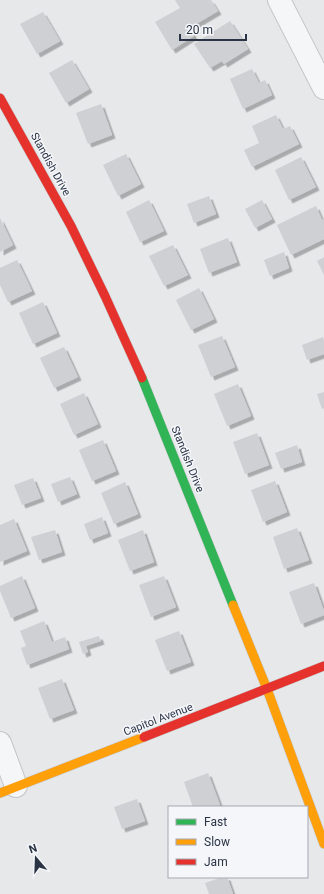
<svg xmlns="http://www.w3.org/2000/svg" width="324" height="894" viewBox="0 0 324 894" font-family="Roboto,sans-serif">
  <style>
    .building { fill: #ced0d3; filter: url(#shadow) }
    .lines { fill: none; stroke-linecap: round; stroke-linejoin: round }
    .street-casing { stroke: #c4c6c8; stroke-width: 24 }
    .fast-casing { stroke: #c4c6c8; stroke-width: 10 }
    .slow-casing { stroke: #c4c6c8; stroke-width: 10 }
    .jam-casing { stroke: #c4c6c8; stroke-width: 10 }
    .street { stroke: #f5f6f7; stroke-width: 22 }
    .fast { stroke: #30b455; stroke-width: 9 }
    .slow { stroke: #ff9f0a; stroke-width: 9 }
    .jam { stroke: #e5322d; stroke-width: 9 }
    .labels { text-anchor: middle; stroke-width: 3; stroke-linejoin: round; paint-order: stroke }
    .street-label { font-size: 11px; fill: #2b3445; stroke: #f4f6f9 }
  </style>
  <defs>
    <filter id="shadow"><feDropShadow dx="3.5" dy="3.5" stdDeviation="0" flood-color="#0004"/></filter>
  </defs>
  <rect width="100%" height="100%" fill="#e6e8ea"/>
  <!-- building -->
  <g class="building">
    <path d="M175 0H211L218 11 191 27 189 23 187 24 194 36 172 50 155 22 180 8Z"/>
    <path d="M43 12 60 41 37 54 20 24Z"/>
    <path d="M230 21 248 49 224 64 222 61 210 68 194 44Z"/>
    <path d="M72 60 89 89 66 103 49 73Z"/>
    <path d="M252 69 259 83 265 80 272 95 243 109 230 79Z"/>
    <path d="M101 104 112 135 88 144 76 113Z"/>
    <path d="M276 115 283 129 290 126 299 144 252 167 244 150 259 143 252 126Z"/>
    <path d="M126 154 141 184 118 196 103 165Z"/>
    <path d="M301 157 316 187 289 200 275 170Z"/>
    <path d="M209 196 216 214 194 223 187 204Z"/>
    <path d="M149 200 164 231 140 242 126 212Z"/>
    <path d="M262 200 272 219 255 228 245 209Z"/>
    <path d="M316 206 322 220 324 219V239L291 255 277 225Z"/>
    <path d="M0 218 13 245 0 252Z"/>
    <path d="M228 238 237 262 209 273 200 249Z"/>
    <path d="M173 245 188 275 164 286 149 256Z"/>
    <path d="M284 252 289 268 270 276 264 260Z"/>
    <path d="M324 257V275L317 261Z"/>
    <path d="M17 260 32 291 8 302 0 285V268Z"/>
    <path d="M199 288 214 319 191 330 176 300Z"/>
    <path d="M43 302 57 333 33 344 19 313Z"/>
    <path d="M222 336 235 367 211 377 198 345Z"/>
    <path d="M323 337 324 341V354L307 360 302 345Z"/>
    <path d="M64 347 78 377 54 388 40 358Z"/>
    <path d="M238 384 251 416 227 426 214 394Z"/>
    <path d="M324 392V408L322 409 317 394Z"/>
    <path d="M84 393 98 424 74 435 60 404Z"/>
    <path d="M257 433 269 465 245 474 233 442Z"/>
    <path d="M103 440 116 471 92 481 79 450Z"/>
    <path d="M297 445 302 462 281 469 275 453Z"/>
    <path d="M70 477 77 494 58 502 51 484Z"/>
    <path d="M33 478 41 498 22 505 14 485Z"/>
    <path d="M275 481 287 512 263 522 251 490Z"/>
    <path d="M125 482 138 514 114 524 101 493Z"/>
    <path d="M102 517 108 533 90 540 84 524Z"/>
    <path d="M14 519 27 551 0 562V525Z"/>
    <path d="M297 528 309 560 284 569 273 537Z"/>
    <path d="M55 530 62 552 39 560 31 537Z"/>
    <path d="M143 530 154 562 130 571 118 540Z"/>
    <path d="M22 576 35 608 11 618 0 591V586Z"/>
    <path d="M164 576 176 607 151 617 139 585Z"/>
    <path d="M314 583 324 611V615L301 624 289 592Z"/>
    <path d="M44 621 52 642 65 637 69 649 27 665 21 648 26 646 20 631Z"/>
    <path d="M179 631 191 662 167 671 155 640Z"/>
    <path d="M99 636 101 641 86 646 88 652 83 654 79 642Z"/>
    <path d="M62 679 74 710 50 719 38 688Z"/>
    <path d="M208 773 220 805 214 807H193L184 782Z"/>
    <path d="M137 799 145 821 122 829 114 807Z"/>
    <path d="M223 877H227L233 894H209L205 883Z"/>
  </g>
  <g class="lines">
    <!-- street casing -->
    <g class="street-casing">
      <g id="street">
        <path d="M279 0 324 88"/>
        <path d="M0 743 16 786"/>
      </g>
    </g>
    <!-- fast casing -->
    <g class="fast-casing">
      <path id="fast" d="M142 378 233 605"/>
    </g>
    <!-- slow casing -->
    <g class="slow-casing">
      <g id="slow">
        <path d="M233 605 267 689 324 844"/>
        <path d="M0 793 144 737"/>
      </g>
    </g>
    <!-- jam casing -->
    <g class="jam-casing">
      <g id="jam">
        <path d="M0 98 71 226 105 296 142 378"/>
        <path d="M144 737 324 666"/>
      </g>
    </g>
    <!-- street -->
    <use href="#street" class="street"/>
    <!-- fast -->
    <use href="#fast" class="fast"/>
    <!-- slow -->
    <use href="#slow" class="slow"/>
    <!-- jam -->
    <use href="#jam" class="jam"/>
  </g>
  <g class="labels">
    <!-- street labels -->
    <g class="street-label">
      <text transform="translate(51 164) rotate(61)" y="4">Standish Drive</text>
      <text transform="translate(188 459) rotate(68)" y="4">Standish Drive</text>
      <text transform="translate(158 719) rotate(-21)" y="4">Capitol Avenue</text>
    </g>
  </g>
  <!-- legend -->
  <rect x="168" y="806" width="140" height="72" fill="#f4f6f9" stroke="#a4a8b1"/>
  <rect x="176" y="819" width="20" height="6" fill="#30b455" stroke="#a4a8b1"/>
  <text x="204" y="826" font-size="12" fill="#2b3445">Fast</text>
  <rect x="176" y="839" width="20" height="6" fill="#ff9f0a" stroke="#a4a8b1"/>
  <text x="204" y="846" font-size="12" fill="#2b3445">Slow</text>
  <rect x="176" y="859" width="20" height="6" fill="#e5322d" stroke="#a4a8b1"/>
  <text x="204" y="866" font-size="12" fill="#2b3445">Jam</text>
  <!-- north arrow -->
  <g transform="translate(36 858) rotate(341)" stroke="#f4f6f9" stroke-width="3" paint-order="stroke">
  <path d="M0-3L7 15L0 10L-7 15Z" fill="#2b3445"/>
  <text y="-6" font-size="11" font-weight="bold" text-anchor="middle" fill="#2b3445">N</text>
  </g>
  <!-- scale -->
  <path d="M180 34v6h66v-6" fill="none" stroke="#2b3445" stroke-width="2"/>
  <text x="186" y="34" font-size="12" fill="#2b3445" stroke="#f4f6f9" stroke-width="3" paint-order="stroke">20 m</text>
</svg>
